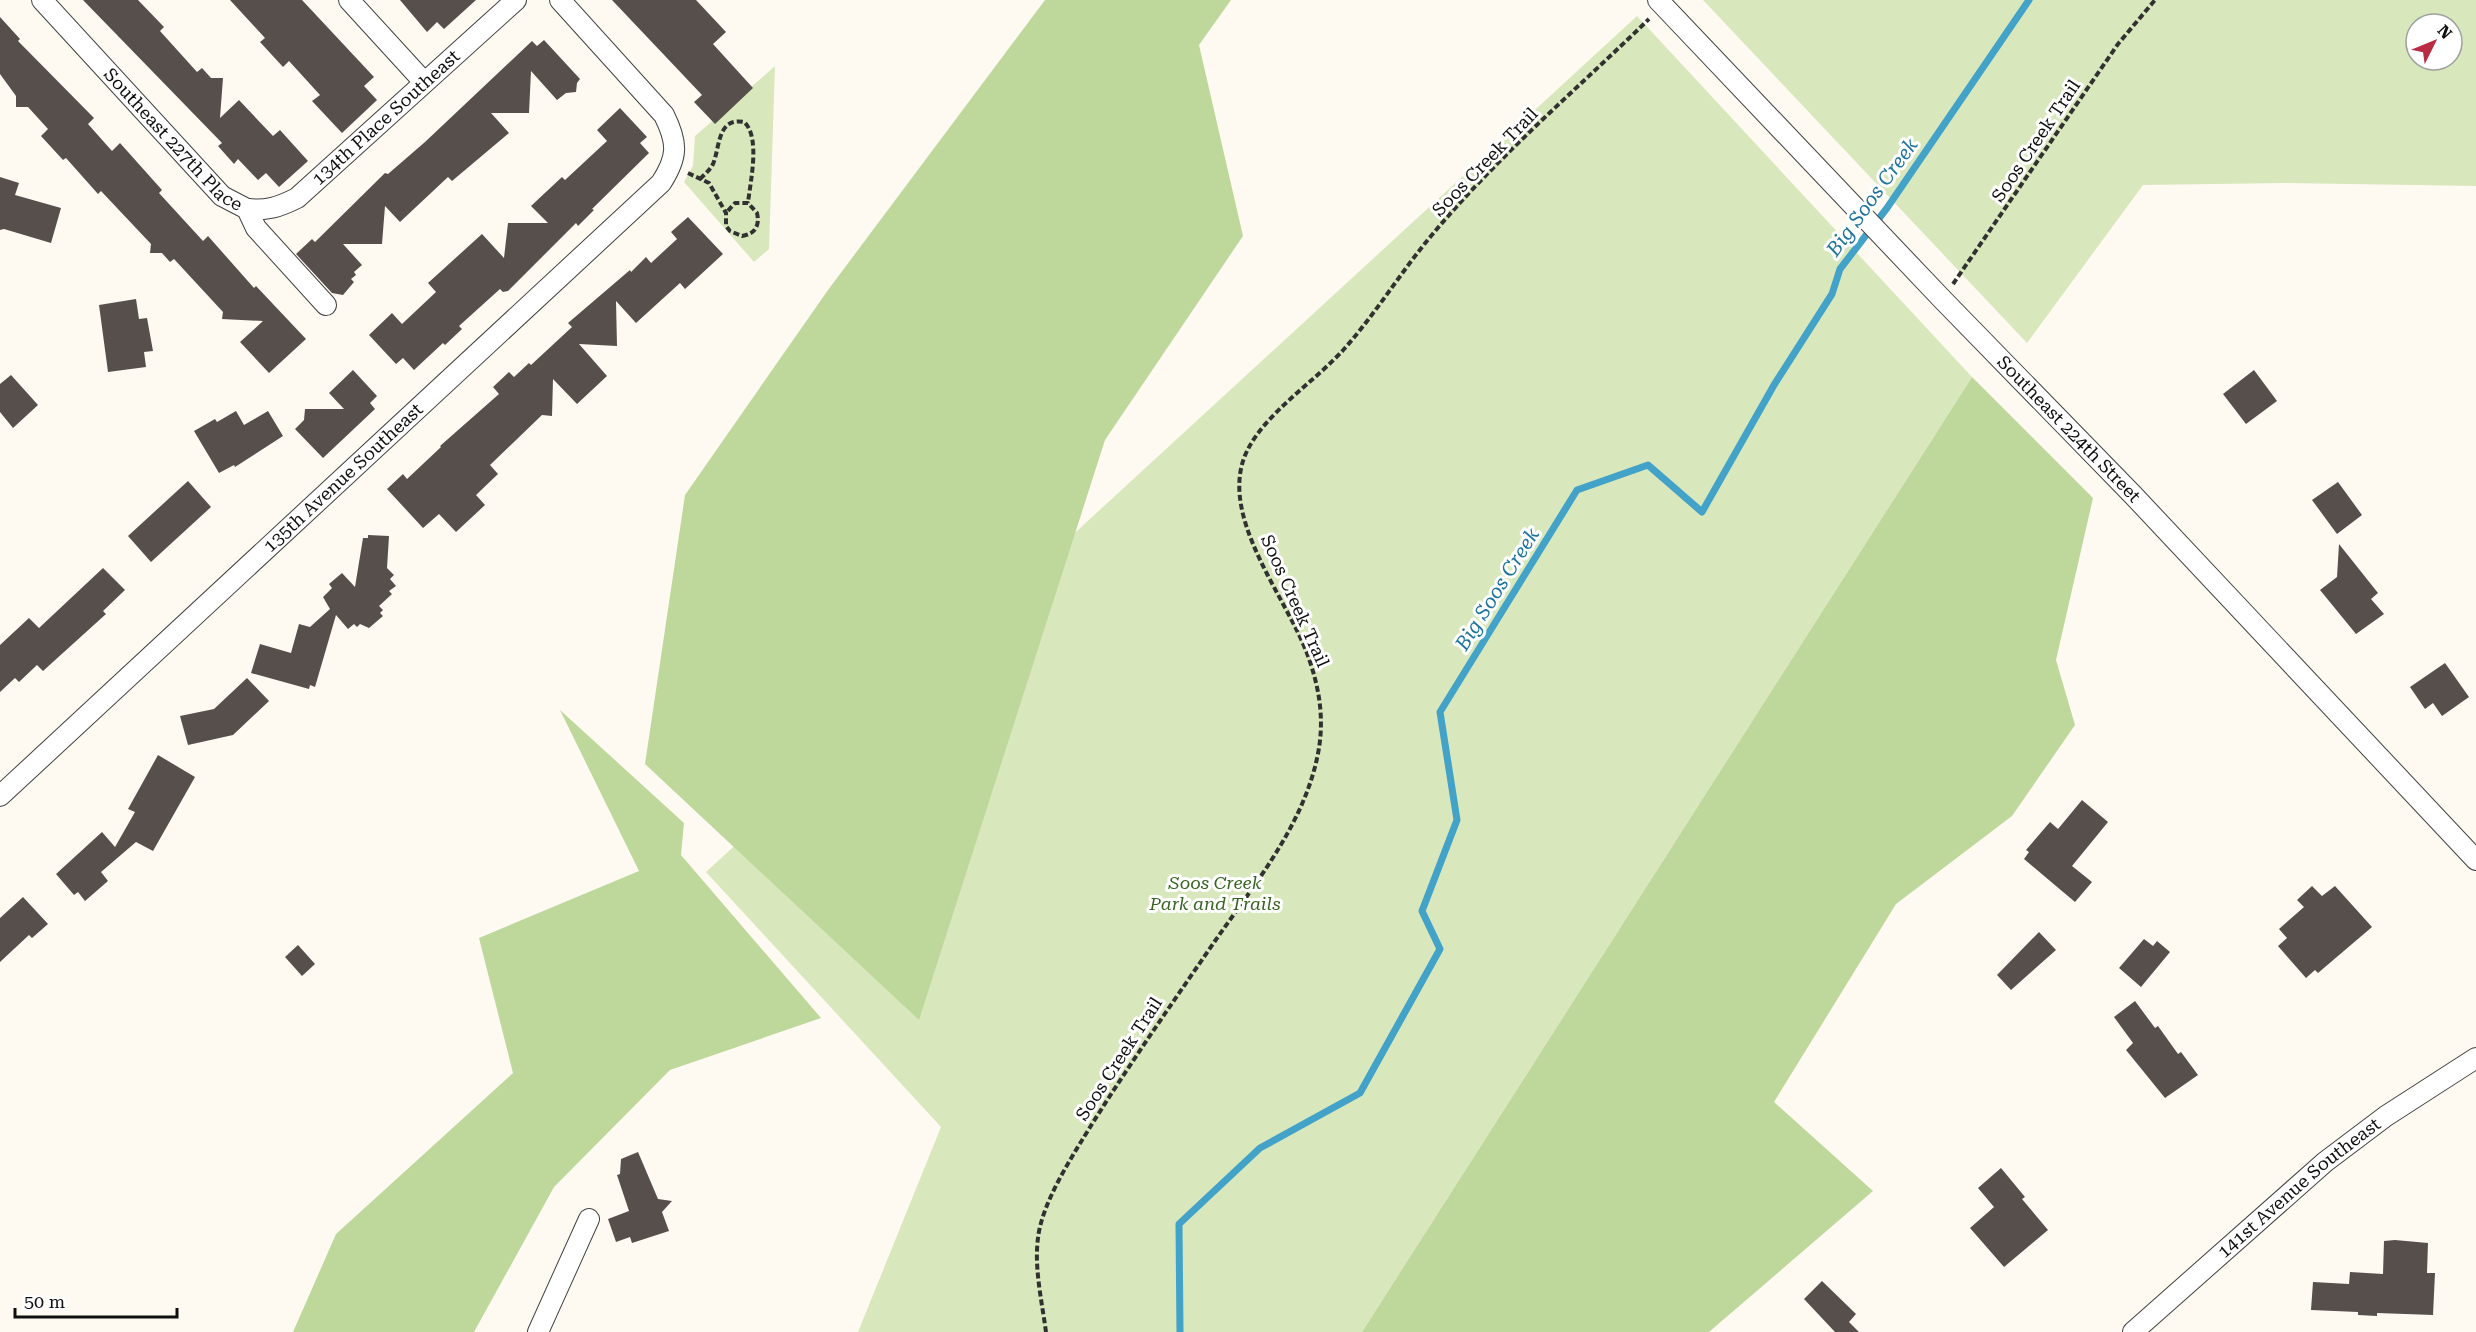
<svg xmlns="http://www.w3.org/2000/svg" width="2476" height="1332" viewBox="0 0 2476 1332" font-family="'Roboto Serif',serif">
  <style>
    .green { fill: #d8e8bc; fill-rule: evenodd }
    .forest { fill: #bed89c }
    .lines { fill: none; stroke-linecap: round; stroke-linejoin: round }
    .stream { stroke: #43a2c8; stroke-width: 7 }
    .building { fill: #574f4c }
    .street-casing { stroke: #424242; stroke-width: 22 }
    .path { stroke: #313131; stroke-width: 4; stroke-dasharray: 6 3; stroke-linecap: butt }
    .street { stroke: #fff; stroke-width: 20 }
    .labels { text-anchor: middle; stroke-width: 6; stroke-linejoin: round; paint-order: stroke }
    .street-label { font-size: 18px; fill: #0f0f0f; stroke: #fff }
    .park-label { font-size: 18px; font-style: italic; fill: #376521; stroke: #fff }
    .water-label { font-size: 20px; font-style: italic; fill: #1d739d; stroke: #fff }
  </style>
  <rect width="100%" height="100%" fill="#fefaf2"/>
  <!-- green -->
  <g class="green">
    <path d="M1703 0H2476V186L2285 183 2143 185 2027 343ZM2416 24H2452V60H2416Z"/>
    <path d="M1637 16 1972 377 1362 1332H858L941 1127 706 872Z"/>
    <path d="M775 66 769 249 754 262 684 182 693 166 695 136Z"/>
  </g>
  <!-- forest -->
  <g class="forest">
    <path d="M1045 0H1231L1199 45 1243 236 1105 440 919 1020 645 764 685 495 828 290Z"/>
    <path d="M1972 377 2093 498 2056 660 2075 725 2012 816 1896 904 1774 1102 1873 1191 1709 1332H1362Z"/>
    <path d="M560 710 684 823 681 855 821 1018 670 1070 554 1187 474 1332H293L336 1234 513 1073 479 938 639 871Z"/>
  </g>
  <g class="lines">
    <!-- stream -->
    <path class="stream" d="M1180 1332 1179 1224 1260 1148 1360 1093 1440 949 1422 911 1457 820 1440 712 1577 490 1648 465 1702 512 1774 385 1832 294 1840 269 1887 208 2029 0"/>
  </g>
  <!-- building -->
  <g class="building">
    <path d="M83 0H138L164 27 160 31 197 72 202 68 211 78H223L220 118 239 100 273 136 280 130 308 161 279 187 266 173 258 180 238 159 234 164 218 146 222 143Z"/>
    <path d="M230 0H302L374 77 364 86 377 100 342 133 312 101 320 95 289 61 283 67 260 42 265 38Z"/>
    <path d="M400 0H476L444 29 437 22 427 32Z"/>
    <path d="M612 0H696L726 32 713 44 753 88 715 124 694 102 702 95Z"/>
    <path d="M0 17 20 39 18 41 94 118 88 124 112 151 120 143 162 190 159 193 203 241 208 236 254 288 256 286 306 339 269 373 240 342 263 321 222 319 223 312 174 259 170 262 162 253H150L151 244 101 191 98 194 66 158 63 160 41 136 48 129 28 107H16V96L0 74Z"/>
    <path d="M544 40 580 79 577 83 576 92 566 93 557 100 531 71 529 113H491L509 133 452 181 448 177 400 222 385 206 382 244H343L362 265 354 272 356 275 351 279 354 282 343 295 332 293 296 254 312 239 315 242 385 173 388 174 425 142 532 41 537 46Z"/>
    <path d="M620 108 647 137 640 143 649 153 592 209 594 210 578 226 576 223 508 291 503 292 500 289 459 326 462 329 445 345 443 343 414 370 403 358 396 364 369 335 392 313 402 324 436 292 428 283 482 234 504 258 508 223H548L531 206 562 177 565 180 607 141 597 130Z"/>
    <path d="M0 177 19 183 15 195 61 208 51 243 4 229 0 230Z"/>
    <path d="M688 217 723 254 685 289 680 283 636 323 616 301 617 346 579 344 607 376 577 404 553 379 552 416 542 415 490 465 498 474 476 495 485 505 456 532 439 514 423 528 387 489 403 474 407 479 441 447 440 446 499 394 493 387 509 372 514 377 529 363 531 365 572 327 568 323 630 270 631 272 646 257 651 263 677 239 671 232Z"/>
    <path d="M136 299 139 319 147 318 153 351 144 352 146 367 108 372 99 305Z"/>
    <path d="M353 370 377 396 370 403 375 409 323 458 295 429 304 420 305 409H344L329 393Z"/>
    <path d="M2254 370 2277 401 2246 424 2223 394Z"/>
    <path d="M11 375 38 405 13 428 0 412V384Z"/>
    <path d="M236 411 244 425 268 411 283 436 235 467 234 465 219 473 194 431 215 419 217 422Z"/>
    <path d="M188 481 211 507 151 562 128 536Z"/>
    <path d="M2338 482 2362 515 2337 534 2312 500Z"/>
    <path d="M368 535 389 536 387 568 394 575 390 579 396 586 389 591 392 594 379 606 383 610 380 613 383 616 369 628 360 624 357 627 354 624 348 629 336 615 315 687 310 685 309 689 251 673 260 644 291 653 299 624 310 627 330 609 323 597 332 588 329 584 342 573 355 587 363 538H368Z"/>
    <path d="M2339 544 2378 593 2371 599 2384 614 2356 634 2320 590 2337 577Z"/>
    <path d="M103 568 125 590 103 611 106 614 43 671 37 665 19 682 15 678 0 692V645L29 618 39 628Z"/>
    <path d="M2445 663 2469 697 2442 716 2433 703 2425 709 2410 687Z"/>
    <path d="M247 678 269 701 233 735 188 745 180 716 214 709Z"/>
    <path d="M158 755 195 777 153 851 136 842 101 872 108 881 85 901 78 892 74 895 56 874 102 832 115 847 135 812 128 809Z"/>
    <path d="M2082 800 2108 822 2072 866 2092 882 2075 902 2024 859 2029 852 2026 850 2050 822 2058 829Z"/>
    <path d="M2312 886 2322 896 2335 886 2372 927 2318 973 2315 970 2306 978 2278 946 2287 938 2279 929 2304 907 2297 900Z"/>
    <path d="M23 897 48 924 32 938 29 935 0 962V918Z"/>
    <path d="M2039 932 2056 950 2011 990 1997 975Z"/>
    <path d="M2144 939 2153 946 2157 941 2170 952 2141 987 2119 968Z"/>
    <path d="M298 945 315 964 302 976 285 957Z"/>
    <path d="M2135 1001 2155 1028 2158 1026 2178 1054 2181 1052 2198 1075 2165 1098 2126 1050 2133 1043 2114 1017Z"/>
    <path d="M638 1152 658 1199 672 1201 662 1212 669 1231 632 1243 630 1237 616 1242 608 1219 629 1211 617 1175 620 1174 621 1159Z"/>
    <path d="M2001 1168 2025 1197 2022 1199 2048 1230 2004 1267 1970 1228 1994 1207 1978 1188Z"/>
    <path d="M2395 1240 2428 1243 2427 1273H2435L2433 1315 2377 1313V1316L2358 1315V1312L2311 1310 2313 1282 2349 1284 2350 1272 2383 1274 2384 1241Z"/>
    <path d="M1822 1281 1856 1314 1849 1322 1859 1332H1835L1804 1299Z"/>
  </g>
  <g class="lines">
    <!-- street casing -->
    <g class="street-casing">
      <g id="street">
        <path id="s1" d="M42 0 222 196 247 209 256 228 326 305"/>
        <path d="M349 0 424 82"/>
        <path id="s2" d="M1658 0 1942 299 2133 495 2476 860"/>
        <path id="s3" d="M247 209C267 211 279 207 297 198L516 0"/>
        <path id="s4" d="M0 796 661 183C678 157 678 143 664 115L560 0"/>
        <path d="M538 1332 589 1219"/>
        <path id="s5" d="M2133 1332 2325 1162 2386 1116 2476 1058"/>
      </g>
    </g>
    <!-- path -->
    <g class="path">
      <path d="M688 173 709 183 726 213V226L730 231 742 236C755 234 760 226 757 213L748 203H735L726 213"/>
      <path d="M700 179C705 174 710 170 713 164 720 148 717 117 744 122 761 137 750 183 748 203"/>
      <path d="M1953 284 2118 44 2155 0"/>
      <path d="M1046 1332C1042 1302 1034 1268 1038 1238 1042 1202 1073 1155 1092 1124 1131 1062 1173 1002 1215 941 1256 882 1307 821 1319 748 1324 716 1319 687 1308 656 1287 597 1216 515 1247 451 1266 412 1316 381 1345 348 1376 313 1401 272 1431 236 1496 158 1576 90 1649 19"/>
    </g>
    <!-- street -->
    <use href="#street" class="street"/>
  </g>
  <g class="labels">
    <!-- street labels -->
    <g class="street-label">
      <text dy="6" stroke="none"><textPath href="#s3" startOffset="172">134th Place Southeast</textPath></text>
      <text dy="6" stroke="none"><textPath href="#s1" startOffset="192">Southeast 227th Place</textPath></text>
      <text transform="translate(2036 141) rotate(-56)" y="6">Soos Creek Trail</text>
      <text transform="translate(1485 162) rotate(-46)" y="6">Soos Creek Trail</text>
      <text dy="6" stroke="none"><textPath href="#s2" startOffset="594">Southeast 224th Street</textPath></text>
      <text dy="6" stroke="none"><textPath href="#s4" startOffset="468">135th Avenue Southeast</textPath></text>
      <text transform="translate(1295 601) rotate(66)" y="6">Soos Creek Trail</text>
      <text transform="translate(1119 1059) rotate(-57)" y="6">Soos Creek Trail</text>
      <text dy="6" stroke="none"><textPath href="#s5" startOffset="220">141st Avenue Southeast</textPath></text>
    </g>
    <!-- park labels -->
    <g class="park-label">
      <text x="1215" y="889">Soos Creek<tspan x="1215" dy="21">Park and Trails</tspan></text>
    </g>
    <!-- water labels -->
    <g class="water-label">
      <text transform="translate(1872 197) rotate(-54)" y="7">Big Soos Creek</text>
      <text transform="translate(1497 589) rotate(-58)" y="7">Big Soos Creek</text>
    </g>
  </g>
  <!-- north arrow -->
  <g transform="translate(2434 42) rotate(47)"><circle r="28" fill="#ffffff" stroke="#9f9f9f" stroke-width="1.5"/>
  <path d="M0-4.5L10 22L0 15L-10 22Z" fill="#ba2c43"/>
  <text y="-9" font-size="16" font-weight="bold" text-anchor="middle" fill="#0f0f0f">N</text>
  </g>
  <!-- scale -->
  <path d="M15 1308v9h162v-9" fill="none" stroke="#0f0f0f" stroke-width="3"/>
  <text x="24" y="1308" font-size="18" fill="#0f0f0f" stroke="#ffffff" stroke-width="4.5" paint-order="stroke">50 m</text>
</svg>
